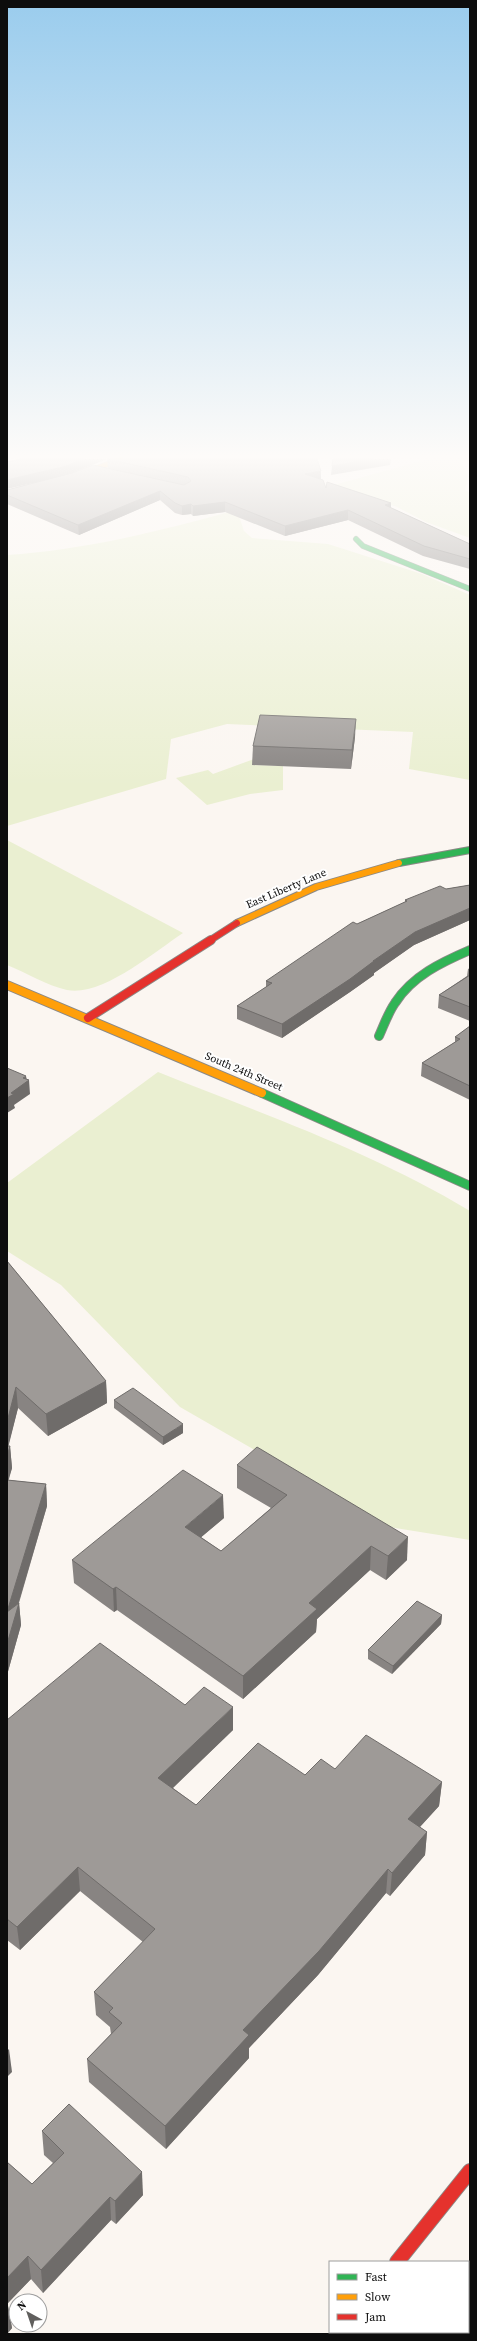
<svg xmlns="http://www.w3.org/2000/svg" width="477" height="2341" viewBox="0 0 477 2341" font-family="'Source Serif 4',serif">
  <style>
    .green { fill: #eaefd1 }
    .lines { fill: none; stroke-linecap: round; stroke-linejoin: round }
    .fast-far3-casing { stroke: #8b8986; stroke-width: 6 }
    .fast-far2-casing { stroke: #8b8986; stroke-width: 8 }
    .fast-far1-casing { stroke: #8b8986; stroke-width: 10 }
    .fast-casing { stroke: #8b8986; stroke-width: 16 }
    .slow-far2-casing { stroke: #8b8986; stroke-width: 6 }
    .slow-far1-casing { stroke: #8b8986; stroke-width: 8 }
    .slow-casing { stroke: #8b8986; stroke-width: 10 }
    .jam-far2-casing { stroke: #8b8986; stroke-width: 8 }
    .jam-far1-casing { stroke: #8b8986; stroke-width: 10 }
    .jam-casing { stroke: #8b8986; stroke-width: 16 }
    .fast-far3 { stroke: #30b455; stroke-width: 5 }
    .fast-far2 { stroke: #30b455; stroke-width: 6 }
    .fast-far1 { stroke: #30b455; stroke-width: 8 }
    .fast { stroke: #30b455; stroke-width: 14 }
    .slow-far2 { stroke: #ff9f0a; stroke-width: 5 }
    .slow-far1 { stroke: #ff9f0a; stroke-width: 6 }
    .slow { stroke: #ff9f0a; stroke-width: 8 }
    .jam-far2 { stroke: #e5322d; stroke-width: 6 }
    .jam-far1 { stroke: #e5322d; stroke-width: 8 }
    .jam { stroke: #e5322d; stroke-width: 14 }
    .wall { fill: #888482 }
    .shaded-wall { fill: #6f6c6a }
    .building { fill: #9e9a97; stroke: #6f6c6a }
    .labels { text-anchor: middle; stroke-width: 4; stroke-linejoin: round; paint-order: stroke }
    .street-label { font-size: 11px; fill: #0d0d0d; stroke: #fff }
  </style>
  <rect width="100%" height="100%" fill="#fbf6f1"/>
  <!-- green -->
  <g class="green">
    <path d="M428 459H470V461L462 463 468 476 465 490 470 493V538L426 522 397 507 334 485Z"/>
    <path d="M229 512 238 513 244 531 252 538 328 544 422 574 470 595V780L409 769 413 732 227 724 171 739 166 779 7 826V555C83 550 156 532 229 512Z"/>
    <path d="M254 759 253 765 283 766V790L250 794 207 805 176 778 208 770 213 774Z"/>
    <path d="M7 840 183 933C154 952 102 997 67 990 48 986 25 972 7 965Z"/>
    <path d="M158 1072C263 1114 373 1152 470 1211V1540L389 1527 180 1407 61 1285 7 1251V1183Z"/>
  </g>
  <g class="lines">
    <!-- fast-far3 casing -->
    <g class="fast-far3-casing">
      <path id="fast-far3" d="M356 539 363 546 470 589"/>
    </g>
    <!-- fast-far2 casing -->
    <g class="fast-far2-casing">
      <path id="fast-far2" d="M399 863 470 850"/>
    </g>
    <!-- fast-far1 casing -->
    <g class="fast-far1-casing">
      <g id="fast-far1">
        <path d="M379 1036C384 1025 388 1013 395 1003 412 976 442 962 470 950"/>
        <path d="M262 1093 470 1186"/>
      </g>
    </g>
    <!-- fast casing -->
    <g class="fast-casing">
      <path id="fast" d="M339 2334 341 2332"/>
    </g>
    <!-- slow-far2 casing -->
    <g class="slow-far2-casing">
      <path id="slow-far2" d="M74 477 121 459"/>
    </g>
    <!-- slow-far1 casing -->
    <g class="slow-far1-casing">
      <path id="slow-far1" d="M237 923 316 887 399 863"/>
    </g>
    <!-- slow casing -->
    <g class="slow-casing">
      <path id="slow" d="M7 985 262 1093"/>
    </g>
    <!-- jam-far2 casing -->
    <g class="jam-far2-casing">
      <path id="jam-far2" d="M209 941 237 923"/>
    </g>
    <!-- jam-far1 casing -->
    <g class="jam-far1-casing">
      <path id="jam-far1" d="M88 1018 211 940"/>
    </g>
    <!-- jam casing -->
    <g class="jam-casing">
      <path id="jam" d="M397 2262 470 2171"/>
    </g>
    <!-- fast-far3 -->
    <use href="#fast-far3" class="fast-far3"/>
    <!-- fast-far2 -->
    <use href="#fast-far2" class="fast-far2"/>
    <!-- fast-far1 -->
    <use href="#fast-far1" class="fast-far1"/>
    <!-- fast -->
    <use href="#fast" class="fast"/>
    <!-- slow-far2 -->
    <use href="#slow-far2" class="slow-far2"/>
    <!-- slow-far1 -->
    <use href="#slow-far1" class="slow-far1"/>
    <!-- slow -->
    <use href="#slow" class="slow"/>
    <!-- jam-far2 -->
    <use href="#jam-far2" class="jam-far2"/>
    <!-- jam-far1 -->
    <use href="#jam-far1" class="jam-far1"/>
    <!-- jam -->
    <use href="#jam" class="jam"/>
  </g>
  <!-- wall -->
  <g class="wall">
    <path d="M107 459 321 471V479L326 488 391 508 470 544V569L423 556 348 520 285 536 225 512 193 516 191 514 182 515 175 513 160 500 79 535 7 504V490L57 477 108 459 64 475 108 468Z"/>
    <path d="M355 737 351 769 252 765 253 746Z"/>
    <path d="M470 885V920L414 945 374 973V975L350 992 282 1038 237 1019V1006L266 987V981L357 924 405 902V900L446 889Z"/>
    <path d="M470 968V1021L438 1008 439 995 467 976 468 969Z"/>
    <path d="M470 1026V1100L421 1076 422 1063 455 1042V1037Z"/>
    <path d="M7 1261 106 1381 107 1403 48 1436 18 1408 8 1446H10L12 1468 8 1480 46 1484 47 1506 19 1603 21 1625 7 1675Z"/>
    <path d="M114 1400 183 1433 163 1445 114 1408Z"/>
    <path d="M237 1465 407 1560 386 1580 370 1570 317 1619 316 1632 243 1699 117 1610 114 1612 74 1583 72 1560 224 1518 201 1537 221 1551 271 1508 237 1488Z"/>
    <path d="M442 1615 441 1624 392 1674 368 1659V1650Z"/>
    <path d="M185 1705 233 1730 173 1788 196 1805 305 1775 335 1769 442 1782 439 1806 420 1827 427 1832 425 1855 390 1896 386 1893 318 1975 249 2048V2058L166 2149 89 2082 87 2059 111 2034 110 2027 96 2015 94 1992 143 1942 80 1891 20 1950 7 1940V1720Z"/>
    <path d="M42 2131 143 2195 116 2224 111 2220 43 2293 31 2279 7 2304 8 2306 12 2328 7 2334V2162L32 2184 53 2163 44 2155Z"/>
  </g>
  <!-- shaded-wall -->
  <g class="shaded-wall">
    <path d="M84 459H107L64 476 7 489V480Z"/>
    <path d="M373 459H391L390 465 331 475 332 466Z"/>
    <path d="M321 471V480L305 474Z"/>
    <path d="M160 491V500L79 535 78 525Z"/>
    <path d="M225 502V512L193 516V506Z"/>
    <path d="M391 503V513L385 505Z"/>
    <path d="M191 504V514L182 515V506Z"/>
    <path d="M348 510V520L285 536V526Z"/>
    <path d="M356 719 355 737 351 769 352 750Z"/>
    <path d="M470 908V920L414 945 374 973V975L350 992 282 1038V1024L373 961 415 932Z"/>
    <path d="M26 1076 27 1081 29 1080 30 1094 14 1105 15 1108 7 1113V1098L23 1078Z"/>
    <path d="M106 1381 107 1403 48 1436 46 1414Z"/>
    <path d="M16 1387 18 1408 7 1452V1422Z"/>
    <path d="M183 1424V1433L163 1445V1437Z"/>
    <path d="M10 1446 12 1468 7 1486V1456Z"/>
    <path d="M46 1484 47 1506 9 1635 7 1612Z"/>
    <path d="M223 1495 224 1518 186 1550 185 1527Z"/>
    <path d="M408 1537 407 1560 386 1580 388 1556Z"/>
    <path d="M371 1546 370 1570 317 1619 316 1632 243 1699V1676L309 1603Z"/>
    <path d="M116 1587 117 1610 114 1612 113 1589Z"/>
    <path d="M19 1603 21 1625 7 1675V1644Z"/>
    <path d="M442 1615 441 1624 392 1674 393 1666Z"/>
    <path d="M233 1707V1730L159 1801 158 1778Z"/>
    <path d="M442 1782 439 1806 406 1842 408 1819Z"/>
    <path d="M427 1832 425 1855 390 1896 392 1873Z"/>
    <path d="M78 1867 80 1891 20 1950 17 1927Z"/>
    <path d="M388 1869 386 1893 318 1975 249 2048V2058L166 2149 165 2126 243 2030Z"/>
    <path d="M9 2049 12 2072 7 2077V2051Z"/>
    <path d="M142 2172 143 2195 116 2224 115 2201Z"/>
    <path d="M110 2197 111 2220 43 2293 41 2270Z"/>
    <path d="M28 2256 31 2279 7 2304V2278Z"/>
    <path d="M8 2306 12 2328 7 2334V2307Z"/>
  </g>
  <!-- building -->
  <g class="building">
    <path d="M21 459H84L63 467 7 480V462Z"/>
    <path d="M107 459H317L321 471 305 474 323 480 326 488 327 482 391 503 385 505 470 544V559L424 546 348 510 285 526 225 502 193 506 191 504 182 506 175 503 160 491 78 525 7 495V490L72 473 93 465 184 485 191 481 188 477Z"/>
    <path d="M333 459H373L332 466Z"/>
    <path d="M260 715 356 719 352 750 253 746Z"/>
    <path d="M470 885V908L415 932 373 961H374L350 979 282 1024 237 1006 272 983 266 981 353 922 357 924 407 901 405 900 440 886 446 889Z"/>
    <path d="M470 975V1007L439 995Z"/>
    <path d="M470 1026V1086L422 1063 460 1039 455 1037Z"/>
    <path d="M7 1068 26 1076 23 1078 29 1080 11 1093 14 1094 7 1098Z"/>
    <path d="M7 1261 106 1381 46 1414 16 1387 7 1422Z"/>
    <path d="M133 1388 183 1424 163 1437 114 1400Z"/>
    <path d="M7 1446H10L7 1456Z"/>
    <path d="M257 1447 408 1537 388 1556 371 1546 309 1603 317 1609 243 1676 116 1587 113 1589 72 1560 183 1470 223 1495 185 1527 221 1551 287 1495 237 1465Z"/>
    <path d="M7 1480 46 1484 7 1612Z"/>
    <path d="M417 1601 442 1615 393 1666 368 1650Z"/>
    <path d="M19 1603 7 1644V1612Z"/>
    <path d="M100 1643 185 1705 204 1687 233 1707 158 1778 196 1805 258 1743 305 1775 321 1759 335 1769 366 1735 442 1782 408 1819 427 1832 392 1873 388 1869 319 1951 243 2030 249 2035 165 2126 87 2059 122 2023 109 2012 113 2008 94 1992 155 1929 78 1867 17 1927 7 1919V1720Z"/>
    <path d="M69 2104 142 2172 115 2201 110 2197 41 2270 28 2256 7 2278V2162L32 2184 64 2153 42 2131Z"/>
  </g>
  <!-- sky -->
  <linearGradient id="sky" x2="0" y2="1"><stop stop-color="#9acced"/><stop offset="0.58" stop-color="#fdfbf9"/><stop offset="1" stop-color="#fdfbf9" stop-opacity="0"/></linearGradient>
  <rect width="477" height="787" fill="url(#sky)"/>
  <g class="labels">
    <!-- street labels -->
    <g class="street-label">
      <text transform="translate(286 888) rotate(-23)" y="4">East Liberty Lane</text>
      <text transform="translate(244 1071) rotate(23)" y="4">South 24th Street</text>
    </g>
  </g>
  <!-- border -->
  <rect width="477" height="2341" fill="none" stroke="#0d0d0d" stroke-width="16"/>
  <!-- legend -->
  <rect x="329" y="2261" width="140" height="72" fill="#ffffff" stroke="#9e9e9e"/>
  <rect x="337" y="2274" width="20" height="6" fill="#30b455" stroke="#9e9e9e"/>
  <text x="365" y="2281" font-size="12" fill="#0d0d0d">Fast</text>
  <rect x="337" y="2294" width="20" height="6" fill="#ff9f0a" stroke="#9e9e9e"/>
  <text x="365" y="2301" font-size="12" fill="#0d0d0d">Slow</text>
  <rect x="337" y="2314" width="20" height="6" fill="#e5322d" stroke="#9e9e9e"/>
  <text x="365" y="2321" font-size="12" fill="#0d0d0d">Jam</text>
  <!-- north arrow -->
  <g transform="translate(28 2313) rotate(320)"><circle r="19" fill="#ffffff" stroke="#9e9e9e"/>
  <path d="M0-3L7 15L0 10L-7 15Z" fill="#605f5d"/>
  <text y="-6" font-size="11" font-weight="bold" text-anchor="middle" fill="#0d0d0d">N</text>
  </g>
</svg>
